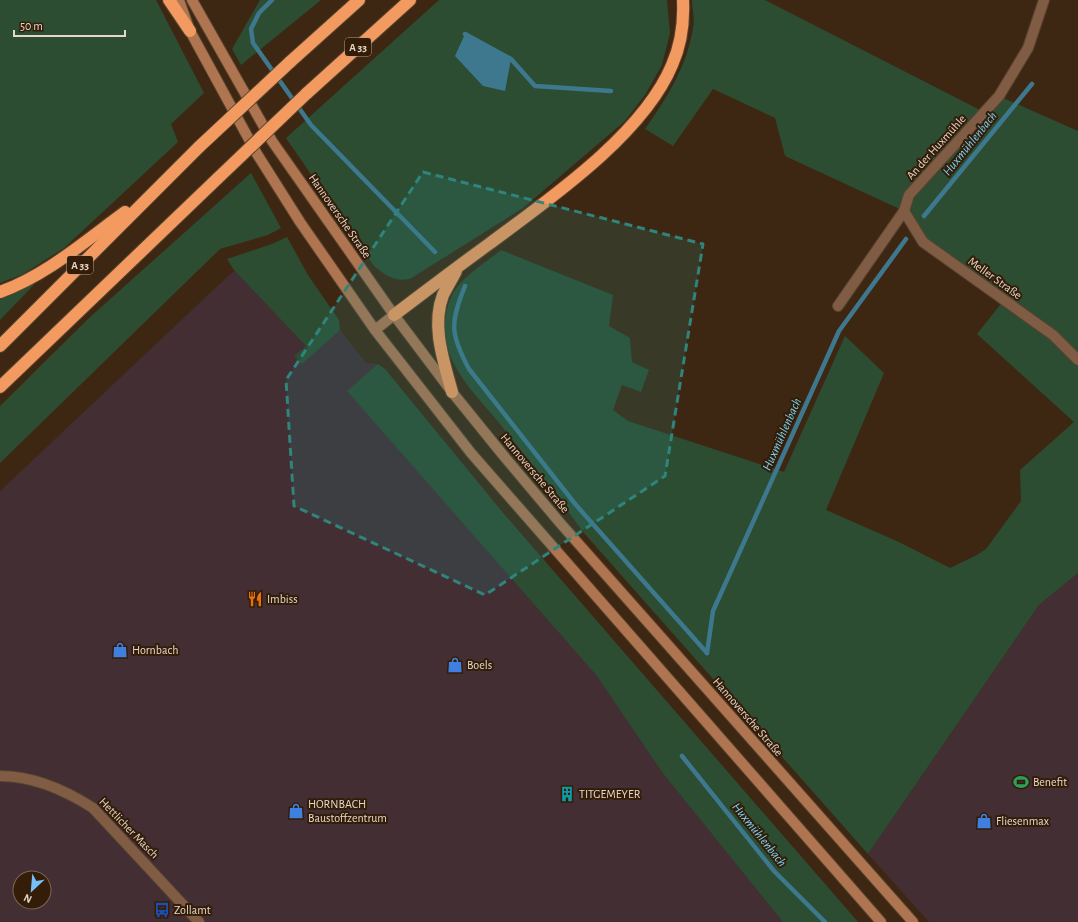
<svg xmlns="http://www.w3.org/2000/svg" width="1078" height="922" viewBox="0 0 1078 922" font-family="'Alegreya Sans',sans-serif">
  <style>
    .commercial { fill: #422e33; fill-rule: evenodd }
    .green { fill: #2c4d32 }
    .water { fill: #3e788e }
    .lines { fill: none; stroke-linecap: round; stroke-linejoin: round }
    .stream { stroke: #3e788e; stroke-width: 4.5 }
    .minor-casing { stroke: #58432f; stroke-width: 12 }
    .secondary-casing { stroke: #58432f; stroke-width: 12 }
    .motorway-casing { stroke: #58432f; stroke-width: 14 }
    .minor { stroke: #805c45; stroke-width: 10 }
    .secondary { stroke: #ae7550; stroke-width: 10 }
    .motorway { stroke: #f29a5f; stroke-width: 12 }
    .motorway-bridge-casing { stroke: #58432f; stroke-width: 14; stroke-linecap: butt }
    .motorway-bridge { stroke: #f29a5f; stroke-width: 12 }
    .marked { fill: #2f847c; fill-opacity: 0.2; stroke: #2f847c; stroke-width: 3; stroke-dasharray: 8 5; stroke-linejoin: round }
    .labels { text-anchor: middle; stroke-width: 4; stroke-linejoin: round; paint-order: stroke }
    .shield { fill: #331d08; stroke: #b09e90; stroke-width: 1 }
    .shield-label { font-size: 11px; font-weight: bold; fill: #e5d6ca }
    .street-label { font-size: 12px; fill: #e5d6ca; stroke: #331d08 }
    .poi-label { font-size: 12px; fill: #e5d6ca; stroke: #331d08; text-anchor: start }
    .water-label { font-size: 13px; font-style: italic; fill: #76d1f3; stroke: #331d08 }
  </style>
  <rect width="100%" height="100%" fill="#3d2712"/>
  <!-- commercial -->
  <g class="commercial">
    <path d="M272 244 366 363 378 364 385 369 504 514 858 922H0V491L228 276ZM20 878H44V902H20Z"/>
    <path d="M1078 573V922H929L868 854 1039 605Z"/>
  </g>
  <!-- green -->
  <g class="green">
    <path d="M0 0H156L204 93 171 124 178 142 64 248 23 274 0 283Z"/>
    <path d="M260 0H321L241 65 232 49Z"/>
    <path d="M439 0H667L670 33 662 65 645 95 625 121 523 208 410 279C394 282 387 276 374 266L286 138Z"/>
    <path d="M692 0H765L984 112 999 96 1078 131V573L1039 605 868 854 584 533C557 496 529 460 500 424 483 403 460 381 450 355 443 337 443 313 452 295 461 277 485 263 501 250L613 295 609 326 630 338 632 362 649 370 641 392 622 385 613 410 628 421 784 472 845 336 884 373 826 510 899 542 950 568 975 556 986 549 1021 501 1020 470 1074 422 977 334 1004 300 923 242 904 211 785 156 775 118 713 89 673 146 645 129C667 98 687 66 693 28 695 19 692 9 692 0Z"/>
    <path d="M251 173 281 228 268 235 220 249 0 463V406L89 318Z"/>
    <path d="M287 237 308 275 339 320 340 330 302 364 294 356 306 346 234 270 227 259 272 244Z"/>
    <path d="M51 267 0 320V292Z"/>
    <path d="M378 364 385 369 504 514 858 922H783L662 772 597 676 347 391Z"/>
  </g>
  <!-- water -->
  <path class="water" d="M465 34 511 59 505 91 483 86 455 56Z"/>
  <g class="lines">
    <!-- stream -->
    <g class="stream">
      <path d="M272 0 259 13 251 29 253 43 311 125 435 252"/>
      <path d="M465 34 511 59 535 86 611 91"/>
      <path d="M924 216 1032 84"/>
      <path d="M465 286C450 323 450 334 469 369L576 505 707 653"/>
      <path d="M707 653 713 611 839 331 906 239"/>
      <path d="M682 756 774 871 825 922"/>
    </g>
    <!-- minor casing -->
    <g class="minor-casing">
      <g id="minor">
        <path d="M904 211 923 242 1053 335 1078 360"/>
        <path d="M838 306 904 211 909 195 999 96 1028 48 1044 0"/>
        <path d="M0 776C34 776 65 790 93 808L199 922"/>
      </g>
    </g>
    <!-- secondary casing -->
    <g class="secondary-casing">
      <g id="secondary">
        <path d="M179 0 190 31 257 154 300 222 375 330 471 453 881 922"/>
        <path d="M192 0 272 141 394 315 452 392 503 455 561 524 913 922"/>
        <path d="M375 330 394 315"/>
      </g>
    </g>
    <!-- motorway casing -->
    <g class="motorway-casing">
      <g id="motorway">
        <path d="M169 0 190 31"/>
        <path d="M290 62 359 0"/>
        <path d="M306 94 410 0"/>
        <path d="M0 292C47 275 85 241 125 212"/>
        <path d="M394 315C426 291 457 267 489 244 548 200 643 135 672 65 681 45 684 22 683 0"/>
        <path d="M0 346 199 147"/>
        <path d="M0 387 218 178"/>
        <path d="M452 392C444 362 431 326 443 295 447 287 452 279 456 271"/>
      </g>
    </g>
    <!-- minor -->
    <use href="#minor" class="minor"/>
    <!-- secondary -->
    <use href="#secondary" class="secondary"/>
    <!-- motorway -->
    <use href="#motorway" class="motorway"/>
    <!-- motorway-bridge casing -->
    <g class="motorway-bridge-casing">
      <g id="motorway-bridge">
        <path d="M199 147 290 62"/>
        <path d="M218 178 306 94"/>
      </g>
    </g>
    <!-- motorway-bridge -->
    <use href="#motorway-bridge" class="motorway-bridge"/>
  </g>
  <!-- marked area -->
  <path class="marked" d="M423 172 703 244 665 476 485 595 294 506 286 380Z"/>
  <!-- icons -->
  <defs>
    <g id="restaurant-bare" transform="scale(1.2)"><path d="M-5-6h1v4h1v-4h1v4h1v-4h1v5L-1.5 .5V6h-2V.5L-5-1ZM5-6V6H3V1.5H1.5Q1.5-4 5-6Z" fill="#e8710a" stroke="#331d08" stroke-width="2.5" paint-order="stroke"/></g>
    <g id="shop-bare" transform="scale(1.2)"><path d="M-5-2.5h2.3a2.7 3.5 0 0 1 5.4 0H5L5.5 6h-11ZM-1.5-2.5h3a1.5 2.3 0 0 0-3 0Z" fill="#3f7fe0" stroke="#331d08" stroke-width="2.5" paint-order="stroke"/></g>
    <g id="stadium-bare" transform="scale(1.2)"><path d="M0-5a6.5 5 0 1 0 0 10a6.5 5 0 1 0 0-10ZM-3.5-1.8h7v3.6h-7Z" fill="#2e9e5b" stroke="#331d08" stroke-width="2.5" paint-order="stroke"/></g>
    <g id="building-bare" transform="scale(1.2)"><path d="M-4-6H4V6H1V3H-1V6H-4ZM-2.5-4.3h1.7v1.8h-1.7ZM.8-4.3h1.7v1.8H.8ZM-2.5-1h1.7V.8h-1.7ZM.8-1h1.7V.8H.8Z" fill="#0f9aa8" stroke="#331d08" stroke-width="2.5" paint-order="stroke"/></g>
    <g id="bus-bare" transform="scale(1.2)"><path d="M-5-6H5V4H4V6H2V4H-2V6H-4V4H-5ZM-3.5-4V0h7V-4ZM-3.5 1.2v1.5H-2V1.2ZM2 1.2v1.5H3.5V1.2Z" fill="#1a4fb4" stroke="#331d08" stroke-width="2.5" paint-order="stroke"/></g>
  </defs>
  <g fill-rule="evenodd">
    <use href="#restaurant-bare" x="255" y="599"/>
    <use href="#shop-bare" x="120" y="650"/>
    <use href="#shop-bare" x="455" y="665"/>
    <use href="#stadium-bare" x="1021" y="782"/>
    <use href="#building-bare" x="567" y="794"/>
    <use href="#shop-bare" x="296" y="811"/>
    <use href="#shop-bare" x="984" y="821"/>
    <use href="#bus-bare" x="162" y="910"/>
  </g>
  <g class="labels">
    <!-- shield labels -->
    <g class="shield">
      <rect x="345" y="38" width="26" height="18" rx="3"/>
      <rect x="67" y="256" width="26" height="18" rx="3"/>
    </g>
    <g class="shield-label">
      <text x="358" y="51">A 33</text>
      <text x="80" y="269">A 33</text>
    </g>
    <!-- street labels -->
    <g class="street-label">
      <text transform="translate(936 147) rotate(-48)" y="4">An der Huxmühle</text>
      <text transform="translate(340 216) rotate(55)" y="4">Hannoversche Straße</text>
      <text transform="translate(995 278) rotate(36)" y="4">Meller Straße</text>
      <text transform="translate(535 473) rotate(50)" y="4">Hannoversche Straße</text>
      <text transform="translate(748 717) rotate(49)" y="4">Hannoversche Straße</text>
      <text transform="translate(129 828) rotate(46)" y="4">Hettlicher Masch</text>
    </g>
    <!-- poi labels -->
    <g class="poi-label">
      <text x="267" y="603">Imbiss</text>
      <text x="132" y="654">Hornbach</text>
      <text x="467" y="669">Boels</text>
      <text x="1033" y="786">Benefit</text>
      <text x="579" y="798">TITGEMEYER</text>
      <text x="308" y="808">HORNBACH<tspan x="308" dy="14">Baustoffzentrum</tspan></text>
      <text x="996" y="825">Fliesenmax</text>
      <text x="174" y="914">Zollamt</text>
    </g>
    <!-- water labels -->
    <g class="water-label">
      <text transform="translate(969 143) rotate(-51)" y="5">Huxmühlenbach</text>
      <text transform="translate(781 434) rotate(-66)" y="5">Huxmühlenbach</text>
      <text transform="translate(760 834) rotate(51)" y="5">Huxmühlenbach</text>
    </g>
  </g>
  <!-- north arrow -->
  <g transform="translate(32 890) rotate(206)"><circle r="19" fill="#331d08" stroke="#7a6756"/>
  <path d="M0-3L7 15L0 10L-7 15Z" fill="#77bff7"/>
  <text y="-6" font-size="11" font-weight="bold" text-anchor="middle" fill="#e5d6ca">N</text>
  </g>
  <!-- scale -->
  <path d="M14 30v6h111v-6" fill="none" stroke="#e5d6ca" stroke-width="2"/>
  <text x="20" y="30" font-size="12" fill="#e5d6ca" stroke="#331d08" stroke-width="3" paint-order="stroke">50 m</text>
</svg>
